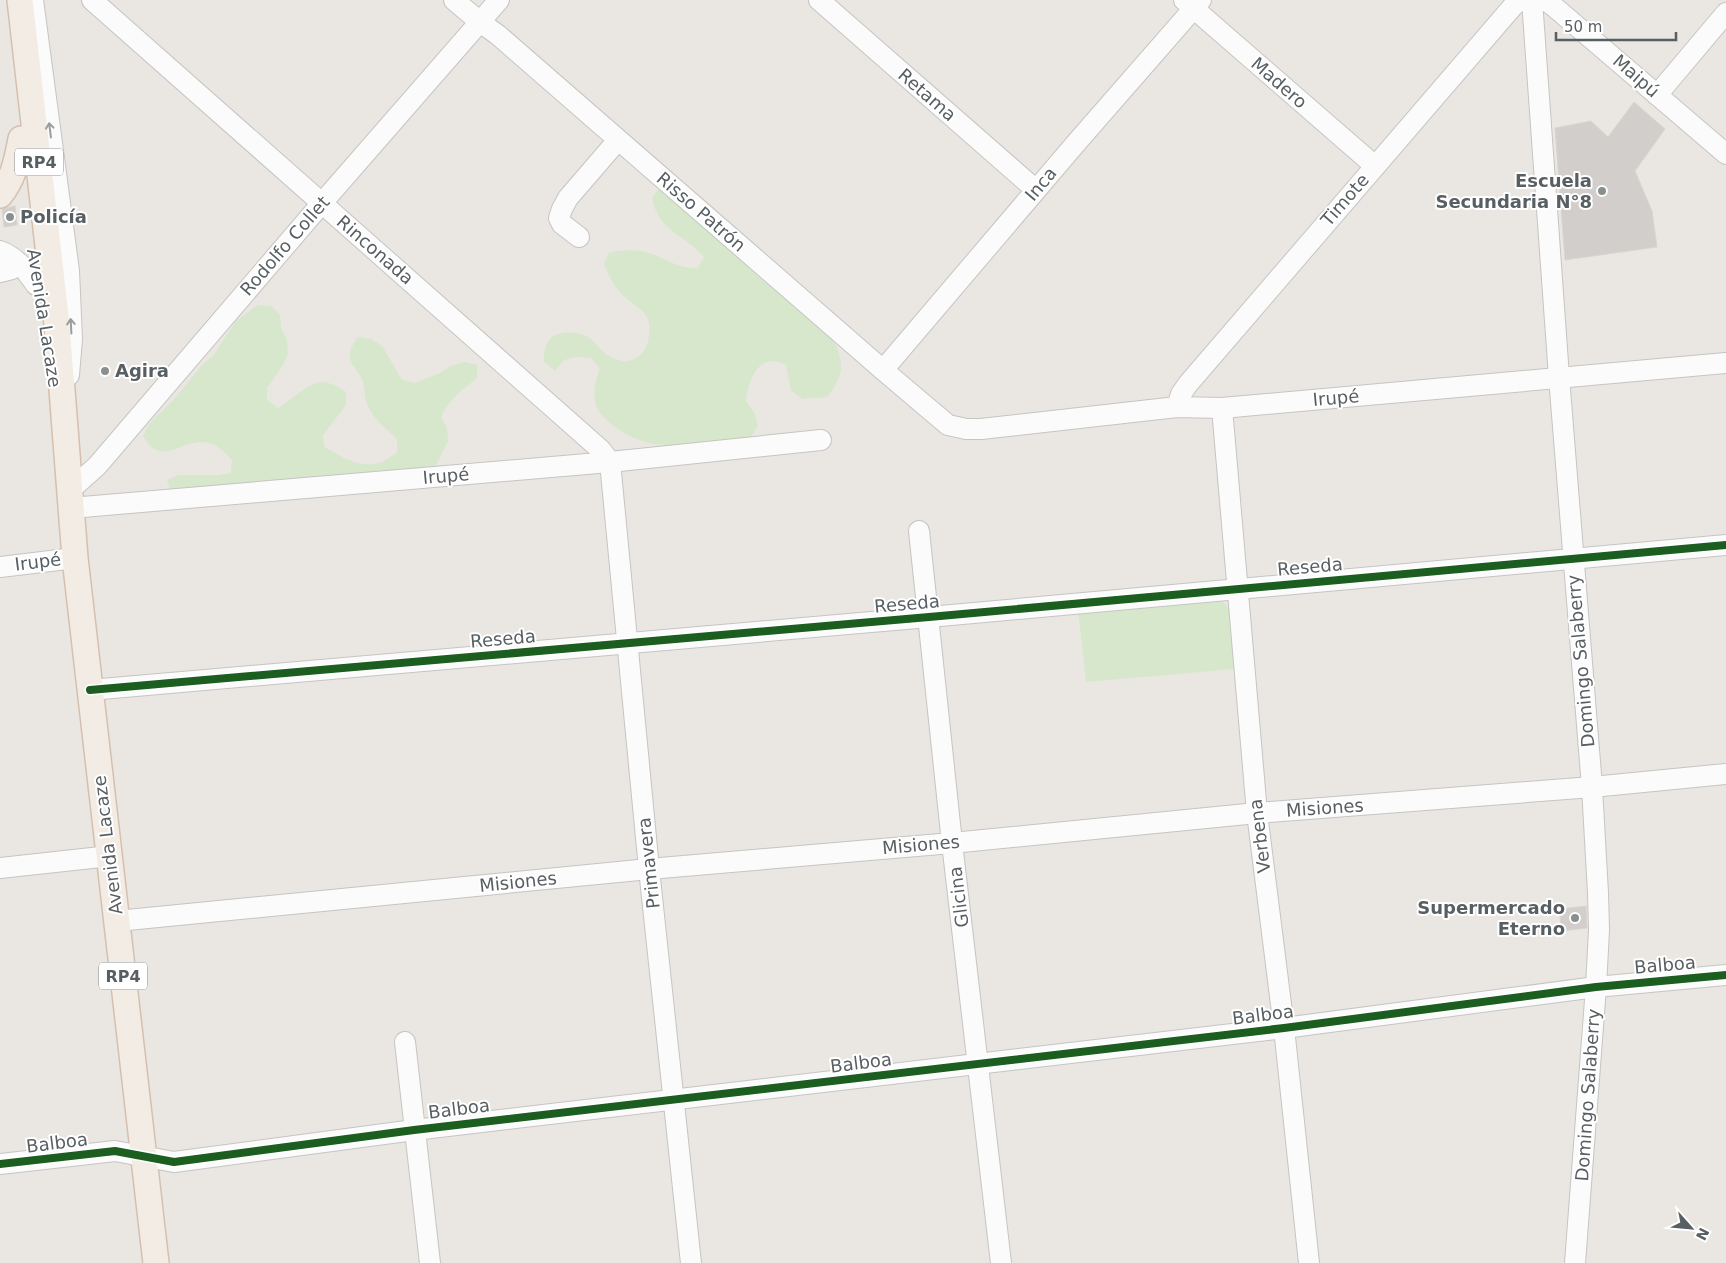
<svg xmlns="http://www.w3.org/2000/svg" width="1726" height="1263" viewBox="0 0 1726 1263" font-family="'DejaVu Sans',sans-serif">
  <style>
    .green { fill: #d6e7cb }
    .building { fill: #d1cecc; stroke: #d9d5d2 }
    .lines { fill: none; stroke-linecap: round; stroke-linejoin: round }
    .minor-casing { stroke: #c5c5c4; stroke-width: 22 }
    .major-casing { stroke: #d5c0ae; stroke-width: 28 }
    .minor { stroke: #fcfbfb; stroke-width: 20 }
    .major { stroke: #f2ece5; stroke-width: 25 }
    .cycleway-casing { stroke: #fff; stroke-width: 11 }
    .cycleway { stroke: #1b5e20; stroke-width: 8 }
    .oneway { stroke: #9a9d9f }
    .poi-dot { fill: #8b8e8f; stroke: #fff; stroke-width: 2 }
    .labels { text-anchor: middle; stroke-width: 4; stroke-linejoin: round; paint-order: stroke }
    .shield { fill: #fff; stroke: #8a8f91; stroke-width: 1 }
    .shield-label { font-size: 16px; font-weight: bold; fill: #585f62 }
    .street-label { font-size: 18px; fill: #585f62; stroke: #fff }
    .poi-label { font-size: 18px; font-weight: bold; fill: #585f62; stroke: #fff; text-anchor: end }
  </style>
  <rect width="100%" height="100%" fill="#eae6e2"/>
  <!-- green -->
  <g class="green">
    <path d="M659 188C684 209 711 229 735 252 742 259 748 268 755 274 775 291 829 327 837 348 845 370 840 380 827 397L802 399 791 390 786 365C783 364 778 361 774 361 755 360 747 386 746 401L754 412 758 425C754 433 752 438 744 442 736 447 712 444 702 444 686 444 671 446 655 444 637 442 602 424 596 405 592 393 596 379 600 368L591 358 577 357 564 360 555 371 544 362C544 354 544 347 549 340 556 330 579 331 588 337 595 342 599 349 605 353 625 369 647 360 649 335 652 311 639 310 624 296 614 287 609 276 604 264L609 253C622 250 636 249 649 253 669 260 675 268 698 268L704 257C684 234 659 232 652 198Z"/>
    <path d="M258 305 271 306 280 315 281 328 287 340 288 354 283 365 267 388V400L278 408C290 401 310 381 324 382 331 383 340 388 346 392V405L323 435 324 447C351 462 370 475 397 452V439C384 427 372 418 366 401 364 395 365 388 363 382 354 361 341 361 358 337L371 339 382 346 402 380 415 383 440 373 451 366 465 362 477 365V378C461 391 450 398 441 417L447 428 448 441 428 481 171 492 167 480 179 475H218L231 473 232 460C196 417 174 467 150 446 147 443 145 439 143 436L149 424 177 396 202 365 213 356 236 321Z"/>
    <path d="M1221 600 1229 609 1234 669 1086 682 1078 610Z"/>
  </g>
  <!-- building -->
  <g class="building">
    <path d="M1634 102 1665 129 1635 171 1652 211 1657 247 1565 260 1555 128 1591 121 1608 137Z"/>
    <path d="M15 206 17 225 4 227 2 209Z"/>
    <path d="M1586 906 1587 928 1562 931 1559 909Z"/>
  </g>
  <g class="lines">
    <!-- minor casing -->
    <g class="minor-casing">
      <g id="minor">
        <path d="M33 0 69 271 72 339 69 375"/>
        <path d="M92 0 601 450 610 462 649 869 691 1263"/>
        <path d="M454 0 480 22 498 35 883 370 948 425 966 429H981L1177 407 1222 408 1726 363"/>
        <path d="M819 0 1036 190"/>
        <path d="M1184 0 1375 166"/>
        <path d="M1532 0 1559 377 1592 787 1598 893 1599 930 1596 987 1575 1263"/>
        <path d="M1545 0 1552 5 1726 154"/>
        <path d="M1657 95 1726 13"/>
        <path d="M579 237 562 224 559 218 562 209 568 198 618 140"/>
        <path d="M0 251C17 257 26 271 36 285"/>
        <path d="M0 272 12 269 19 263"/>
        <path d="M883 370 1077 142 1201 0"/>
        <path d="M1177 407 1181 394 1188 384 1514 5 1521 0"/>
        <path d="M1222 408 1257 813 1284 1028 1309 1263"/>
        <path d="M70 490 97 466 322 203 499 0"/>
        <path d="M71 508 610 462 821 440"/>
        <path d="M919 531 952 843 1001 1263"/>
        <path d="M0 567 75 558"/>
        <path d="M90 690 929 617 1726 545"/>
        <path d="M0 868 110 856"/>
        <path d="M117 921 649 869 952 843 1257 813 1592 787 1726 774"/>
        <path d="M405 1042 430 1263"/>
        <path d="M0 1164 115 1151 174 1162 414 1130 1284 1028 1596 987 1726 975"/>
      </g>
    </g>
    <!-- major casing -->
    <g class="major-casing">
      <g id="major">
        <path d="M20 0 57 325 75 558 156 1263"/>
        <path d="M0 195C14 178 17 159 21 139"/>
      </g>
    </g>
    <!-- minor -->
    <use href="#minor" class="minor"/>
    <!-- major -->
    <use href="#major" class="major"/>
    <!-- cycleway casing -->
    <g class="cycleway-casing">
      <g id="cycleway">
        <path d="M90 690 929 617 1726 545"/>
        <path d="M0 1164 115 1151 174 1162 414 1130 1284 1028 1596 987 1726 975"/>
      </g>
    </g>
    <!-- cycleway -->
    <use href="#cycleway" class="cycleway"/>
  </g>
  <!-- one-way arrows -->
  <defs><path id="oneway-shaft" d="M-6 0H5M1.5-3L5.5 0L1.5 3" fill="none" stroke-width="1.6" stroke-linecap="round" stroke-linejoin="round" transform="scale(1.25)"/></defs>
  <g class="oneway">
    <use href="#oneway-shaft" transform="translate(50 130) rotate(-97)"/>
    <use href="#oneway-shaft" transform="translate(71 326) rotate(-93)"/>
  </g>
  <!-- markers -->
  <g class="poi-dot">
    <circle cx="1602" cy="191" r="5"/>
    <circle cx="10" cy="217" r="5"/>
    <circle cx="105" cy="371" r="5"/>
    <circle cx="1575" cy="918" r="5"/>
  </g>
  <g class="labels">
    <!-- shield labels -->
    <g class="shield">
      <rect x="15" y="148.5" width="48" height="27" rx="4"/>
      <rect x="99" y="962.5" width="48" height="27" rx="4"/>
    </g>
    <g class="shield-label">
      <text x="39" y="168">RP4</text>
      <text x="123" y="982">RP4</text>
    </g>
    <!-- street labels -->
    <g class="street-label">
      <text transform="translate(1636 76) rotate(41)" y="6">Maipú</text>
      <text transform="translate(1279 83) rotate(41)" y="6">Madero</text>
      <text transform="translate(927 95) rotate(41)" y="6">Retama</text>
      <text transform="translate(1041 184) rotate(-50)" y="6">Inca</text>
      <text transform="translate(1345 200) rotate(-49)" y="6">Timote</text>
      <text transform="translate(701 212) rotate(41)" y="6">Risso Patrón</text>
      <text transform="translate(285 246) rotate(-49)" y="6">Rodolfo Collet</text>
      <text transform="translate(375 250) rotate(41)" y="6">Rinconada</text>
      <text transform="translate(44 318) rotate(81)" y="6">Avenida Lacaze</text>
      <text transform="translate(1336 398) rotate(-5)" y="6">Irupé</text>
      <text transform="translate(446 476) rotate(-5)" y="6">Irupé</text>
      <text transform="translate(38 562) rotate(-7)" y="6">Irupé</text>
      <text transform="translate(1310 567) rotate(-5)" y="6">Reseda</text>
      <text transform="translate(907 604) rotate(-5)" y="6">Reseda</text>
      <text transform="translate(503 639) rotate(-5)" y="6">Reseda</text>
      <text transform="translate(1581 661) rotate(-95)" y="6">Domingo Salaberry</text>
      <text transform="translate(1325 808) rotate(-4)" y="6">Misiones</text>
      <text transform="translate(1260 836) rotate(-97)" y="6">Verbena</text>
      <text transform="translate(108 845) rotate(-97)" y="6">Avenida Lacaze</text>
      <text transform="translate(921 845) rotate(-5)" y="6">Misiones</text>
      <text transform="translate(649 863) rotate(-96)" y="6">Primavera</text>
      <text transform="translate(518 882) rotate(-6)" y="6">Misiones</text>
      <text transform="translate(959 897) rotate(-97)" y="6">Glicina</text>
      <text transform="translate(1665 965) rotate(-5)" y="6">Balboa</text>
      <text transform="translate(1263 1015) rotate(-7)" y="6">Balboa</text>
      <text transform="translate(861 1063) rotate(-7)" y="6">Balboa</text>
      <text transform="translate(1588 1095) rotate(-86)" y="6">Domingo Salaberry</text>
      <text transform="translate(459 1109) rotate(-7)" y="6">Balboa</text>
      <text transform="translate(57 1143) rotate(-7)" y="6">Balboa</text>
    </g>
    <!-- poi labels -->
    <g class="poi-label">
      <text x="1592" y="187">Escuela<tspan x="1592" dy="21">Secundaria N°8</tspan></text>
      <text x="20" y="223" text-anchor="start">Policía</text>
      <text x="115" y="377" text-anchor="start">Agira</text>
      <text x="1565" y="914">Supermercado<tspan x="1565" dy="21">Eterno</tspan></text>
    </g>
  </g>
  <!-- north arrow -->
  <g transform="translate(1691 1228) rotate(117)" stroke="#ffffff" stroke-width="4" paint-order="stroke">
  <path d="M0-4L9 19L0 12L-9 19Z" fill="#585f62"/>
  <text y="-8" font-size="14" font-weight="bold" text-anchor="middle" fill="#585f62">N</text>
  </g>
  <!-- scale -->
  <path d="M1556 32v8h120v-8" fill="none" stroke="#585f62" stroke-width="2.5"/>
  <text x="1564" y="32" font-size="15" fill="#585f62" stroke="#ffffff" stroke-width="4" paint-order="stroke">50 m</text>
</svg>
